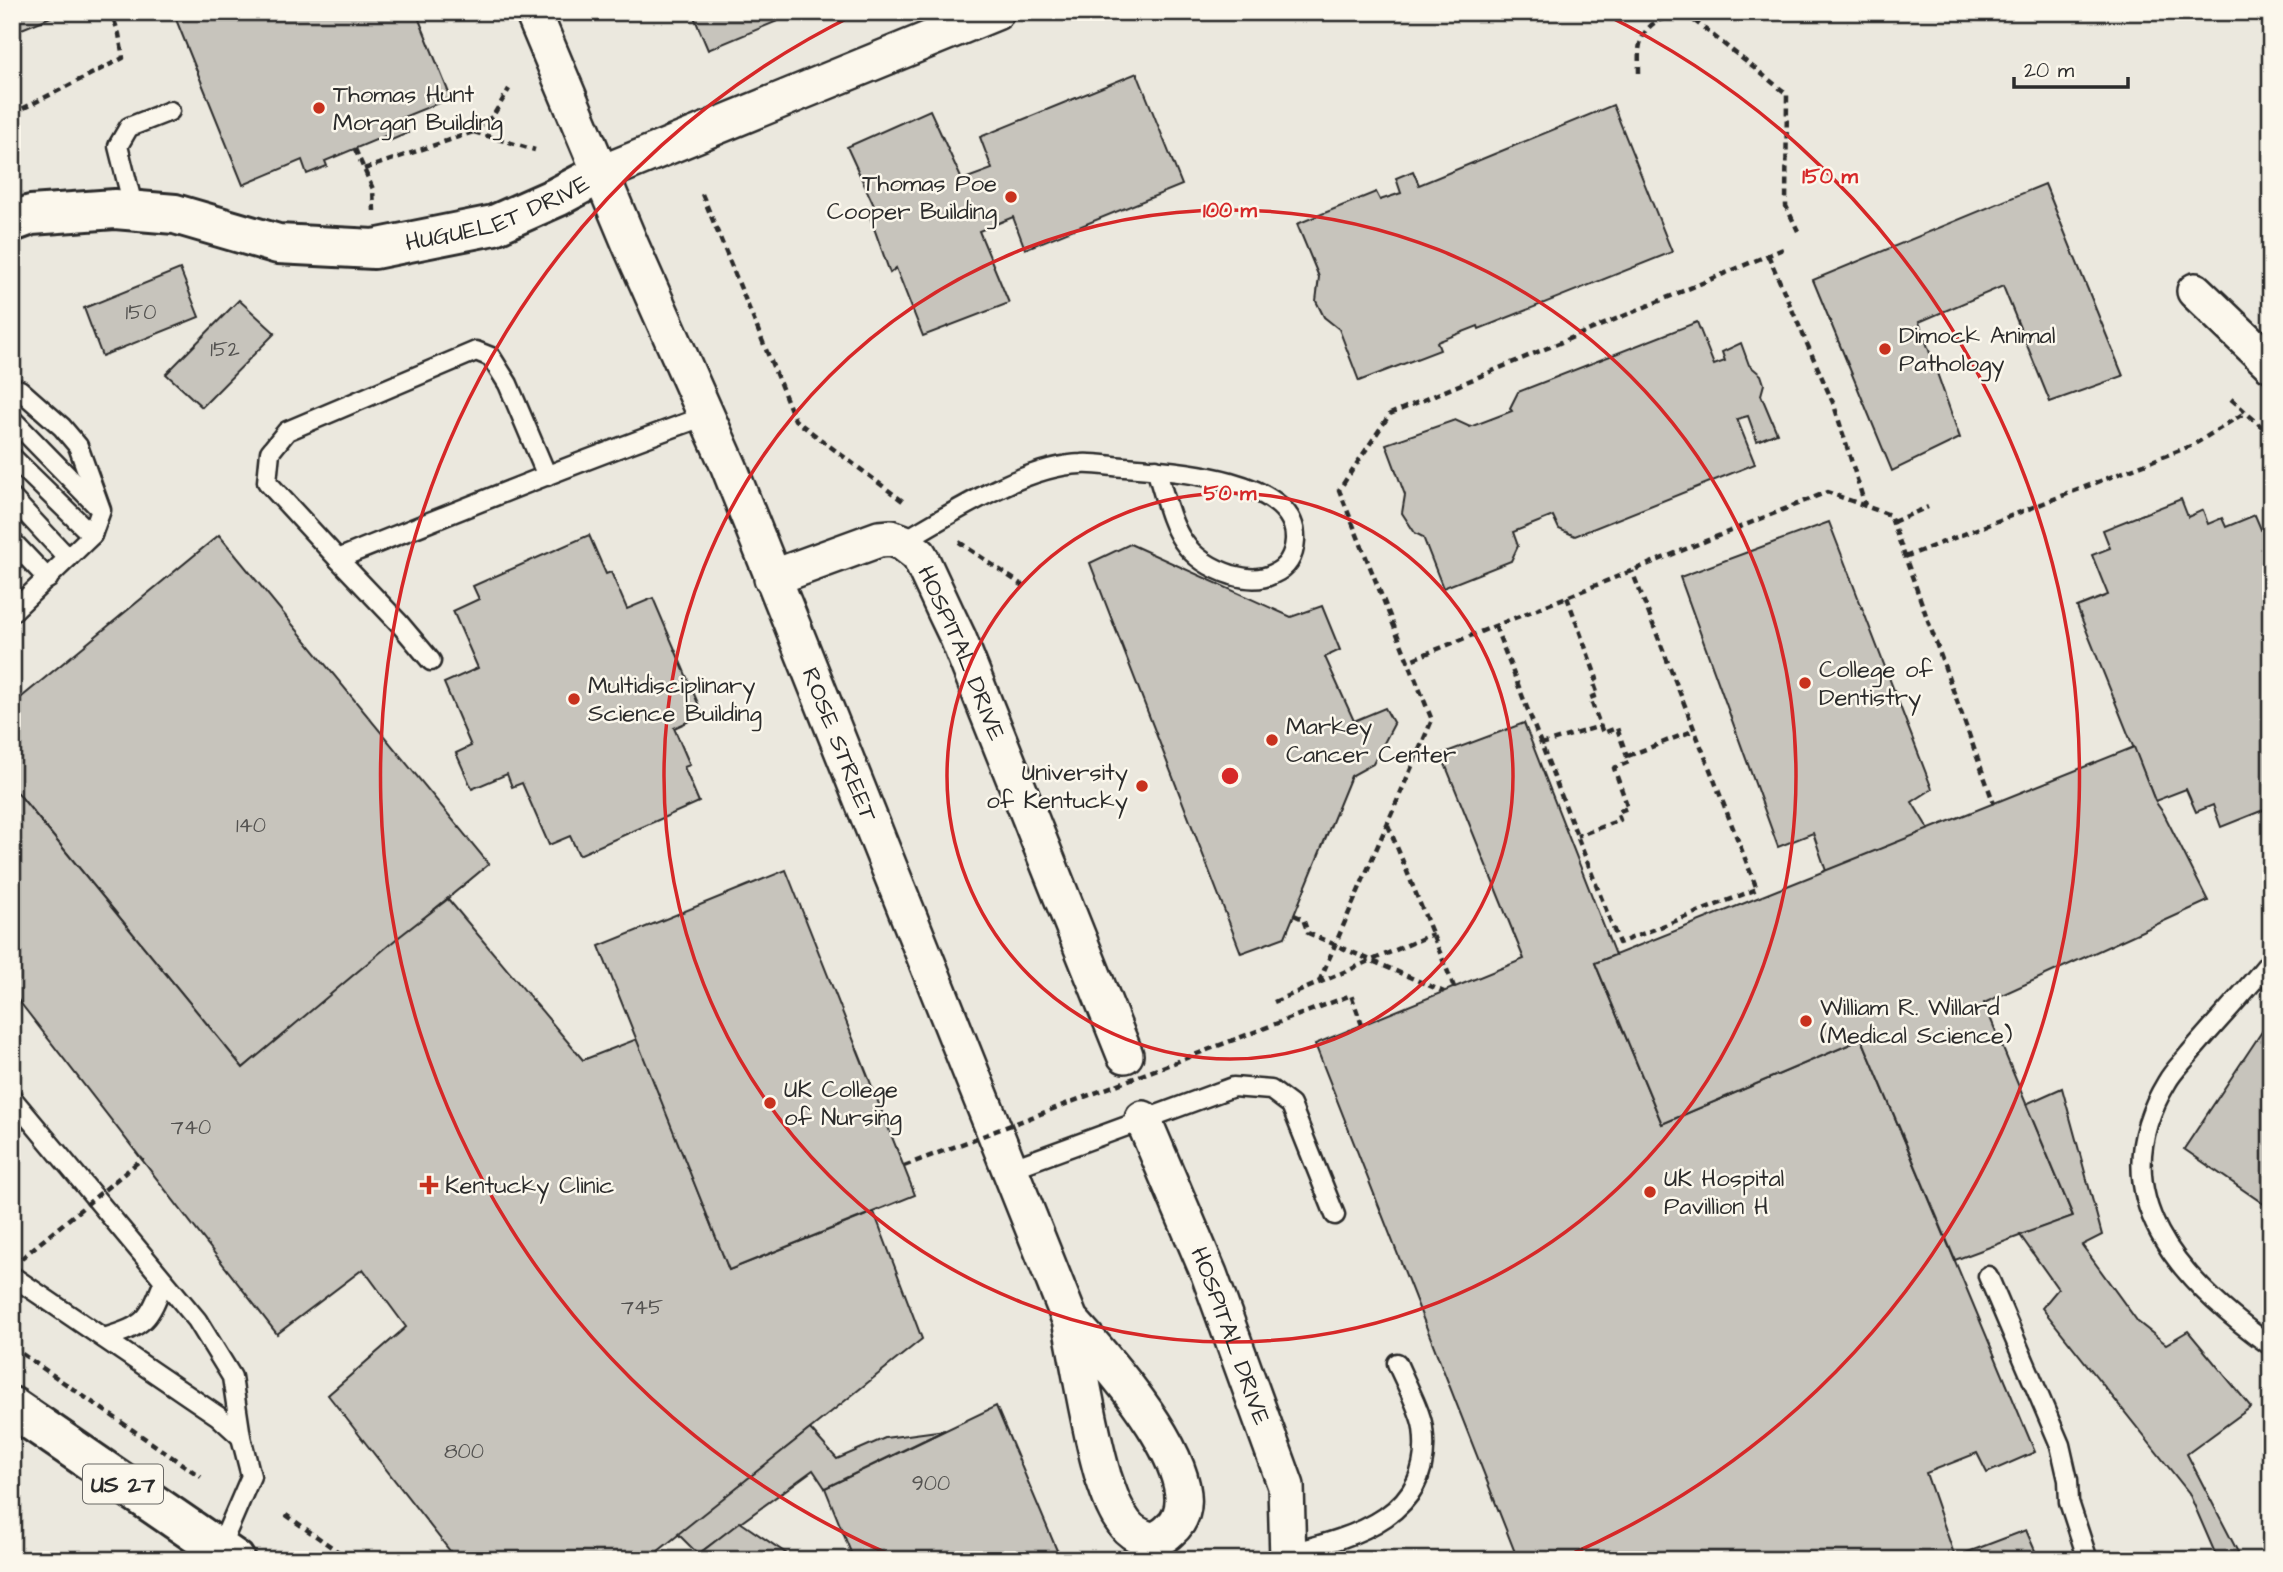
<svg xmlns="http://www.w3.org/2000/svg" width="2283" height="1572" viewBox="0 0 2283 1572" font-family="'Architects Daughter',sans-serif">
  <style>
    .built { fill: #ebe8de }
    .building { fill: #c7c4bc; stroke: #2b2b2b; stroke-width: 2 }
    .lines { fill: none; stroke-linecap: round; stroke-linejoin: round }
    .lane-casing { stroke: #2b2b2b; stroke-width: 23 }
    .street-casing { stroke: #2b2b2b; stroke-width: 40 }
    .secondary-casing { stroke: #2b2b2b; stroke-width: 44 }
    .primary-casing { stroke: #2b2b2b; stroke-width: 44 }
    .path { stroke: #2b2b2b; stroke-width: 4.5; stroke-dasharray: 7 5; stroke-linecap: butt }
    .lane { stroke: #fbf7ec; stroke-width: 18 }
    .street { stroke: #fbf7ec; stroke-width: 35 }
    .secondary { stroke: #fbf7ec; stroke-width: 38 }
    .primary { stroke: #fbf7ec; stroke-width: 38 }
    .path-bridge { stroke: #2b2b2b; stroke-width: 4.5; stroke-dasharray: 7 5; stroke-linecap: butt }
    .ring { fill: none; stroke: #d62828; stroke-width: 3.5 }
    .poi-dot { fill: #c8321e; stroke: #fbf7ec; stroke-width: 2.5 }
    .labels { text-anchor: middle; stroke-width: 5; stroke-linejoin: round; paint-order: stroke }
    .number-label { font-size: 21px; fill: #52514f }
    .shield { fill: #fbf7ec; stroke: #696865; stroke-width: 2 }
    .shield-label { font-size: 23px; font-weight: bold; fill: #2b2b2b }
    .poi-label { font-size: 24px; fill: #2b2b2b; stroke: #fbf7ec; text-anchor: start }
    .street-label { font-size: 24px; fill: #2b2b2b; stroke: #fbf7ec }
    .centre { fill: #d62828; stroke: #fbf7ec; stroke-width: 3.5 }
    .ring-label { font-size: 21px; text-anchor: middle; font-weight: bold; fill: #d62828; stroke: #fbf7ec; stroke-width: 5; stroke-linejoin: round; paint-order: stroke }
  </style>
  <rect width="100%" height="100%" fill="#fbf7ec"/>
  <filter id="ink" filterUnits="userSpaceOnUse"><feTurbulence type="fractalNoise" baseFrequency=".0143" numOctaves="2"/><feDisplacementMap in="SourceGraphic" scale="14" xChannelSelector="R" yChannelSelector="G"/><feConvolveMatrix kernelMatrix="1 2 1 2 8 2 1 2 1" color-interpolation-filters="sRGB"/></filter>
  <g filter="url(#ink)">
    <!-- built -->
    <rect class="built" x="12" y="12" width="2259" height="1548"/>
    <!-- building -->
    <g class="building">
      <path d="M12 12H63L12 33Z"/>
      <path d="M173 12H416L451 98 401 118 408 133 387 142 385 136 325 161 327 166 307 174 302 160 243 185Z"/>
      <path d="M692 12H799L708 50Z"/>
      <path d="M1137 73 1182 185 1025 249 1013 217 979 231 1009 303 923 336 896 268 890 273 869 214 876 210 847 147 930 110 962 180 992 169 980 137Z"/>
      <path d="M1613 105 1672 252 1479 329 1478 326 1437 342 1440 350 1359 381 1339 329 1324 317 1316 301 1319 277 1297 224 1376 192 1380 200 1401 193 1396 178 1413 171 1419 185Z"/>
      <path d="M2045 184 2123 376 2050 402 2003 286 1919 322 1960 438 1892 471 1813 280Z"/>
      <path d="M180 269 199 317 102 356 84 308Z"/>
      <path d="M239 300 275 333 202 407 166 374Z"/>
      <path d="M1697 322 1714 365 1725 361 1722 352 1741 343 1749 365 1761 375 1764 384 1761 395 1777 433 1757 441 1748 416 1737 419 1755 464 1575 536 1559 529 1553 516 1513 532 1518 546 1511 561 1443 588 1423 537 1415 533 1402 513 1405 495 1386 444 1455 420 1470 427 1512 411 1510 408 1518 392Z"/>
      <path d="M2181 499 2188 517 2203 510 2208 524 2222 518 2226 527 2255 515 2271 553V807L2221 827 2213 805 2196 812 2186 789 2155 801 2077 607 2108 595 2092 555 2110 548 2103 530Z"/>
      <path d="M1829 522 1932 789 1912 802 1929 830 1826 871 1813 833 1778 847 1680 577Z"/>
      <path d="M219 535 489 864 243 1068 12 786V705Z"/>
      <path d="M589 535 606 574 611 572 627 609 653 598 703 715 674 728 690 765 684 767 699 802 579 855 570 836 549 845 522 783 512 787 507 774 472 789 456 753 471 746 444 683 478 668 453 611 479 599 473 586Z"/>
      <path d="M1130 544 1291 617 1322 606 1340 650 1325 657 1354 721 1385 708 1394 724 1373 764 1351 776 1285 937 1241 953 1090 563Z"/>
      <path d="M1524 723 1615 955 1595 963 1662 1124 1862 1039 2035 1452 1987 1473 1977 1453 1926 1473 1955 1557 1949 1560H1518L1315 1044 1524 959 1441 754Z"/>
      <path d="M2134 747 2155 801 2164 814 2208 901 1984 1003 2073 1216 1955 1260 1862 1039 1662 1124 1595 963Z"/>
      <path d="M12 786 243 1068 395 940 448 899 583 1060 637 1039 729 1270 874 1212 922 1339 647 1560H457L328 1395 406 1327 363 1269 277 1334 12 992Z"/>
      <path d="M786 870 915 1195 729 1270 599 946Z"/>
      <path d="M2271 1018V1209L2184 1149Z"/>
      <path d="M2062 1088 2102 1235 2082 1245 2138 1322 2166 1344 2188 1331 2251 1407 2187 1454 2242 1560H2218L2189 1493 2042 1308 2058 1289 2020 1235 2073 1216 2026 1104Z"/>
      <path d="M996 1406 1061 1560H854L825 1488Z"/>
      <path d="M810 1429 837 1459 885 1438 945 1430 825 1488 813 1470 698 1554 678 1534Z"/>
      <path d="M740 1522 796 1560H691Z"/>
      <path d="M2026 1530 2039 1560H1949L1955 1557Z"/>
    </g>
    <g class="lines">
      <!-- lane casing -->
      <g class="lane-casing">
        <g id="lane">
          <path d="M134 210 118 146 129 127 170 111"/>
          <path d="M12 388 20 390 62 427 78 446 101 510 92 535 12 612"/>
          <path d="M12 419 96 505"/>
          <path d="M12 457 92 535"/>
          <path d="M547 476 508 384 491 357 476 351 287 431 270 452 267 482 338 559 357 551C473 505 589 457 706 416"/>
          <path d="M12 498 68 558"/>
          <path d="M12 541 48 579"/>
          <path d="M902 542C950 514 1026 465 1081 464 1095 463 1109 466 1124 467 1167 470 1298 477 1295 540 1294 556 1287 568 1273 574 1260 581 1246 579 1232 575 1175 557 1172 519 1156 469"/>
          <path d="M338 559 399 623 431 661"/>
          <path d="M2271 960C2245 992 2217 1021 2190 1053 2183 1062 2173 1071 2167 1082 2098 1195 2181 1282 2271 1346"/>
          <path d="M12 1098 197 1320 232 1377 241 1437 251 1476 219 1550"/>
          <path d="M1010 1169 1233 1087 1271 1090 1291 1105 1335 1215"/>
          <path d="M12 1276 218 1416 241 1437"/>
          <path d="M1988 1276 2060 1445 2068 1480 2069 1502 2088 1560"/>
          <path d="M104 1338C146 1325 148 1321 164 1281"/>
          <path d="M1289 1553C1355 1537 1435 1515 1423 1428 1421 1411 1404 1380 1397 1363"/>
        </g>
      </g>
      <!-- street casing -->
      <g class="street-casing">
        <g id="street">
          <path id="s1" d="M533 12 631 246 729 467 1070 1320C1081 1372 1088 1425 1103 1476 1109 1493 1114 1510 1125 1524 1130 1531 1139 1536 1147 1539 1155 1542 1164 1536 1170 1530 1223 1486 1101 1354 1070 1320"/>
          <path d="M600 174 996 12"/>
          <path d="M2195 291 2271 364"/>
          <path id="s2" d="M772 578 879 539 891 538 902 542 919 555 946 613 958 638 1125 1055"/>
          <path id="s3" d="M1143 1119 1209 1274 1286 1486 1288 1560"/>
        </g>
      </g>
      <!-- secondary casing -->
      <g class="secondary-casing">
        <g id="secondary">
          <path id="s4" d="M12 222 31 215 115 209 175 214 278 244 374 249 494 225 557 197 600 174"/>
        </g>
      </g>
      <!-- primary casing -->
      <g class="primary-casing">
        <path id="primary" d="M12 1407 235 1560"/>
      </g>
      <!-- path -->
      <g class="path">
        <path d="M1639 73C1639 63 1638 53 1640 44 1647 17 1674 12 1696 22L1787 94 1786 206 1798 231"/>
        <path d="M12 114 123 58 119 34 111 12"/>
        <path d="M474 132 535 150"/>
        <path d="M355 149 373 189 374 211"/>
        <path d="M364 169 473 132 493 116 509 89"/>
        <path d="M702 194 795 420 904 502"/>
        <path d="M1783 249 1390 414 1339 490 1408 661 1827 492 1890 515 1994 804"/>
        <path d="M1768 255 1834 405 1865 505"/>
        <path d="M2231 399 2271 435"/>
        <path d="M1893 522 1928 507"/>
        <path d="M959 542 1028 589"/>
        <path d="M1905 557 2193 445 2246 412"/>
        <path d="M1567 597 1597 679 1593 681 1598 695 1590 698 1603 733 1617 728 1629 762 1614 768 1628 808 1617 812 1620 820 1577 836"/>
        <path d="M1495 626 1619 943 1757 889 1632 571"/>
        <path d="M1541 744 1601 726"/>
        <path d="M1628 756 1695 730"/>
        <path d="M1388 825 1454 987"/>
        <path d="M1294 915 1303 919 1308 933 1444 992"/>
        <path d="M1319 982 1432 720 1408 661"/>
        <path d="M1274 1002 1433 934"/>
        <path d="M12 1347 201 1477"/>
        <path d="M286 1515 350 1560"/>
      </g>
      <!-- lane -->
      <use href="#lane" class="lane"/>
      <!-- street -->
      <use href="#street" class="street"/>
      <!-- secondary -->
      <use href="#secondary" class="secondary"/>
      <!-- primary -->
      <use href="#primary" class="primary"/>
      <!-- path-bridge -->
      <g class="path-bridge">
        <path d="M904 1166 1351 995 1362 1025"/>
        <path d="M12 1266 143 1158"/>
      </g>
    </g>
  </g>
  <!-- distance rings -->
  <g class="ring">
    <circle cx="1230" cy="776" r="283"/>
    <circle cx="1230" cy="776" r="566"/>
    <path d="M898 1558A849 849 0 0 1 858 13M1602 13A849 849 0 0 1 1562 1558"/>
  </g>
  <!-- markers -->
  <g class="poi-dot">
    <circle cx="319" cy="108" r="7"/>
    <circle cx="1011" cy="197" r="7"/>
    <circle cx="1885" cy="349" r="7"/>
    <circle cx="1805" cy="683" r="7"/>
    <circle cx="574" cy="699" r="7"/>
    <circle cx="1272" cy="740" r="7"/>
    <circle cx="1142" cy="786" r="7"/>
    <circle cx="1806" cy="1021" r="7"/>
    <circle cx="770" cy="1103" r="7"/>
    <path d="M425.5 1174.5h7v7h7v7h-7v7h-7v-7h-7v-7h7z"/>
    <circle cx="1650" cy="1192" r="7"/>
  </g>
  <g class="labels">
    <!-- number labels -->
    <g class="number-label">
      <text x="141" y="319">150</text>
      <text x="225" y="356">152</text>
      <text x="251" y="832">140</text>
      <text x="191" y="1134">740</text>
      <text x="642" y="1314">745</text>
      <text x="464" y="1458">800</text>
      <text x="931" y="1490">900</text>
    </g>
    <!-- shield labels -->
    <rect class="shield" x="83" y="1464.5" width="80" height="39" rx="5"/>
    <g class="shield-label">
      <text x="123" y="1492">US 27</text>
    </g>
    <!-- poi labels -->
    <g class="poi-label">
      <text x="333" y="102">Thomas Hunt<tspan x="333" dy="28">Morgan Building</tspan></text>
      <text x="997" y="191" text-anchor="end">Thomas Poe<tspan x="997" dy="28">Cooper Building</tspan></text>
      <text x="1899" y="343">Dimock Animal<tspan x="1899" dy="28">Pathology</tspan></text>
      <text x="1819" y="677">College of<tspan x="1819" dy="28">Dentistry</tspan></text>
      <text x="588" y="693">Multidisciplinary<tspan x="588" dy="28">Science Building</tspan></text>
      <text x="1286" y="734">Markey<tspan x="1286" dy="28">Cancer Center</tspan></text>
      <text x="1128" y="780" text-anchor="end">University<tspan x="1128" dy="28">of Kentucky</tspan></text>
      <text x="1820" y="1015">William R. Willard<tspan x="1820" dy="28">(Medical Science)</tspan></text>
      <text x="784" y="1097">UK College<tspan x="784" dy="28">of Nursing</tspan></text>
      <text x="1664" y="1186">UK Hospital<tspan x="1664" dy="28">Pavillion H</tspan></text>
      <text x="445" y="1193">Kentucky Clinic</text>
    </g>
    <!-- street labels -->
    <g class="street-label">
      <text dy="8" stroke="none"><textPath href="#s4" startOffset="497">HUGUELET DRIVE</textPath></text>
      <text dy="8" stroke="none"><textPath href="#s2" startOffset="266">HOSPITAL DRIVE</textPath></text>
      <text dy="8" stroke="none"><textPath href="#s1" startOffset="794">ROSE STREET</textPath></text>
      <text dy="8" stroke="none"><textPath href="#s3" startOffset="234">HOSPITAL DRIVE</textPath></text>
    </g>
  </g>
  <circle cx="1230" cy="776" r="10" class="centre"/>
  <g class="ring-label">
    <text x="1830" y="183">150 m</text>
    <text x="1230" y="217">100 m</text>
    <text x="1230" y="500">50 m</text>
  </g>
  <!-- margin -->
  <rect width="2283" height="1572" fill="none" stroke="#fbf7ec" stroke-width="42"/>
  <rect x="21" y="21" width="2241" height="1530" fill="none" stroke="#2b2b2b" stroke-width="2.5" filter="url(#ink)"/>
  <!-- scale -->
  <path d="M2014 77v10h114v-10" fill="none" stroke="#2b2b2b" stroke-width="3.5"/>
  <text x="2024" y="77" font-size="21" fill="#2b2b2b" stroke="#fbf7ec" stroke-width="5" paint-order="stroke">20 m</text>
</svg>
